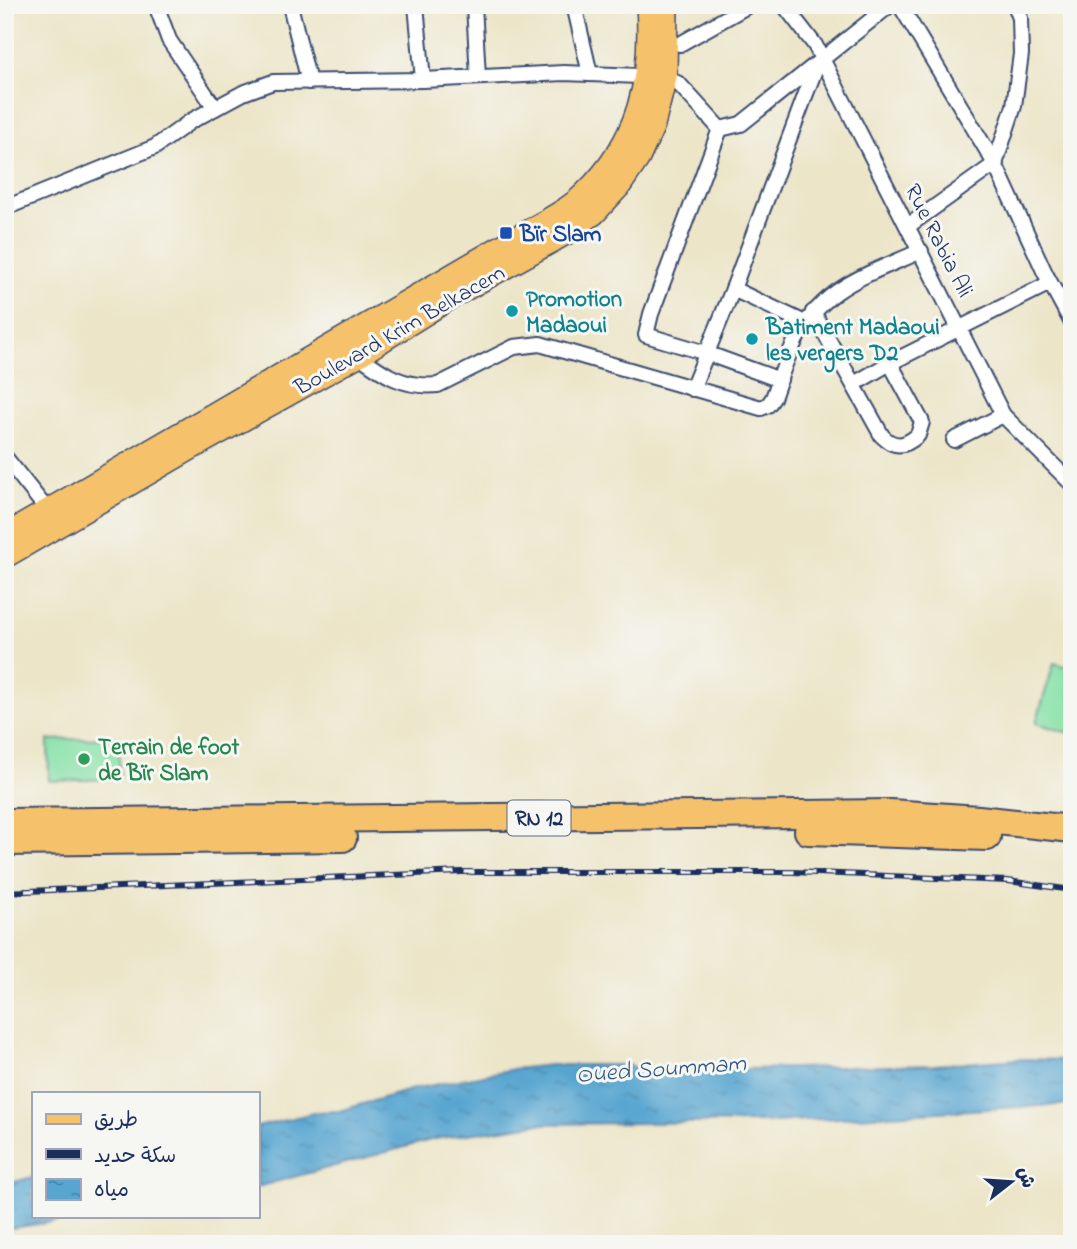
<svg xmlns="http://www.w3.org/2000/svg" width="1077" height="1249" viewBox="0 0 1077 1249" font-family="'Indie Flower','Playpen Sans Arabic',sans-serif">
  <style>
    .green { fill: #87e1a7; stroke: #518882; stroke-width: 2 }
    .water { fill: url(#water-ripples); stroke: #396a97; stroke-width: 2 }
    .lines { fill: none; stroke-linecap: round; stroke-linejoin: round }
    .street-casing { stroke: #3a4a6e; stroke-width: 18 }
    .primary-casing { stroke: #3a4a6e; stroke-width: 26 }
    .highway-casing { stroke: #3a4a6e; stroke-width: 30 }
    .street { stroke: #fff; stroke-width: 14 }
    .primary { stroke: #f5c16b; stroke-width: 23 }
    .highway { stroke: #f5c16b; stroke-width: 26 }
    .rail-casing { stroke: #1b2f5e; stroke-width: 6 }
    .rail { stroke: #f6f6f2; stroke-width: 3.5; stroke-dasharray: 10; stroke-linecap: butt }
    .transit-dot { fill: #1a4fb4; stroke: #f6f6f2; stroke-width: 2.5 }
    .culture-dot { fill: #0f9aa8; stroke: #f6f6f2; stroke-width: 2.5 }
    .leisure-dot { fill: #2e9e5b; stroke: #f6f6f2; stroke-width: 2.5 }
    .labels { text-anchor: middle; stroke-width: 6; stroke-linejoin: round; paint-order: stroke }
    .shield { fill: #f6f6f2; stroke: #5d6b8a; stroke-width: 2 }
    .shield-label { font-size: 21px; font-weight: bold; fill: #1b2f5e }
    .transit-label { font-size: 23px; font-weight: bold; fill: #164399; stroke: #f6f6f2; text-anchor: start }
    .street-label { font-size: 23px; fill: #1b2f5e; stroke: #f6f6f2 }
    .culture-label { font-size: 23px; font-weight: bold; fill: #0d838f; stroke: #f6f6f2; text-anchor: start }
    .leisure-label { font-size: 23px; font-weight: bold; fill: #27864d; stroke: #f6f6f2; text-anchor: start }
    .water-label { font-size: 24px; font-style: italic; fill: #305886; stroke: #f6f6f2 }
  </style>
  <defs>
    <pattern id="water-ripples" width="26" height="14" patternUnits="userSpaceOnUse" patternTransform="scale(1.75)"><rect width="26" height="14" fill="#57a5d0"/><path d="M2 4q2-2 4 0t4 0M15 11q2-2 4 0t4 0" fill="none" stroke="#4787ac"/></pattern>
  </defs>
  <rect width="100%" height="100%" fill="#f6f6f2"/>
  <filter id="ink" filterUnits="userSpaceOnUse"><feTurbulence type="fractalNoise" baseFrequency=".0143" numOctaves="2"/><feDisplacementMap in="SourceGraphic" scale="14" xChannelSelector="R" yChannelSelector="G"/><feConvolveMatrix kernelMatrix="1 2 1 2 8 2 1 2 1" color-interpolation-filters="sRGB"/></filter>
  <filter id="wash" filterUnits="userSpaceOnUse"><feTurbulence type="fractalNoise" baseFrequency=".00686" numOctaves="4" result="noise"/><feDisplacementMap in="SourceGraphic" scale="28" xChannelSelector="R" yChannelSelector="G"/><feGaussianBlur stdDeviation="1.57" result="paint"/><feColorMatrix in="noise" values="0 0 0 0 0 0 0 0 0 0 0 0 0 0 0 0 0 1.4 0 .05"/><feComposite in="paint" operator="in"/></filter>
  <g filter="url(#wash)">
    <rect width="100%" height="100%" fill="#ece5c8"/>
    <!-- green -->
    <g class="green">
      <path d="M1054 663 1072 668V734L1036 723Z"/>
      <path d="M118 738 120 779 49 781 48 740Z"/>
    </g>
    <!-- water -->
    <g class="water">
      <path d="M1021 1059 1072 1060V1104L773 1122 536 1124 435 1139 257 1187V1127L317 1112 339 1111 413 1089 514 1069 551 1065H629L644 1072 663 1074 749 1069 934 1065Z"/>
      <path d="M33 1177V1216H92L5 1229V1184Z"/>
    </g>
  </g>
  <g filter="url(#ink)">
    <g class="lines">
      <!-- street casing -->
      <g class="street-casing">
        <g id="street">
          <path d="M156 5 169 40 215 108"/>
          <path d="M290 5 309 82"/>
          <path d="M416 5 423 80"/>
          <path d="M474 5 478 77"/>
          <path d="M574 5 590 74"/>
          <path d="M784 5 815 45 1003 415 1072 484"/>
          <path d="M900 5 995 164 1045 273 1072 323"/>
          <path d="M1067 5 1072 9"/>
          <path d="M680 44 749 5"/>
          <path d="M720 129 651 314 646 335 706 353 780 380"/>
          <path d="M5 208 155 147 191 121 243 93 273 82 423 80 564 73 665 77 679 84 720 129 741 124 890 5"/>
          <path d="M908 226 995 164 1014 106 1021 54 1020 18 1015 5"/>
          <path d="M733 289 805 323"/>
          <path d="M813 312 882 436C895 449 906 446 918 435L922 422 890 363"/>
          <path d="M358 355C385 375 403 388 438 385L514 347 540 344 761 408 768 405 773 398C779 382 784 364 792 348 819 287 865 276 921 251"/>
          <path d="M854 384 890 363 1050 283"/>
          <path d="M692 389 733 289 817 64"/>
          <path d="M954 440 1003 415"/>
          <path d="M5 457 48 511"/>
        </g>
      </g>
      <!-- primary casing -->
      <g class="primary-casing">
        <g id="primary">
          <path d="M5 536 522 235C543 223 568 211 585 194 640 141 653 79 648 5"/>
          <path d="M5 556 189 449 358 355 456 294 564 234 594 213 619 186 638 158 653 125 665 77 666 5"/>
        </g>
      </g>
      <!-- highway casing -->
      <g class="highway-casing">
        <g id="highway">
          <path d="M5 822 890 813 979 819 1072 829"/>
          <path d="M808 831 987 837"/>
          <path d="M5 842 343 838"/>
        </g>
      </g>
      <!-- street -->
      <use href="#street" class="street"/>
      <!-- primary -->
      <use href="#primary" class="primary"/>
      <!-- highway -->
      <use href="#highway" class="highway"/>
      <!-- rail casing -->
      <g class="rail-casing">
        <path id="rail" d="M5 892 461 872H793L1008 881 1072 890"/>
      </g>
      <!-- rail -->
      <use href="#rail" class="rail"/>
    </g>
  </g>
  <!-- markers -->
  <rect class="transit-dot" x="499" y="226" width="14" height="14" rx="3.5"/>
  <g class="culture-dot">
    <circle cx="512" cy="311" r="7"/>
    <circle cx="752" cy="339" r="7"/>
  </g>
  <circle class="leisure-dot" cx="84" cy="759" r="7"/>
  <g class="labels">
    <!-- shield labels -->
    <rect class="shield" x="507.5" y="800.5" width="63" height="35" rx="5"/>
    <g class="shield-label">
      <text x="539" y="825">RN 12</text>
    </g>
    <!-- transit labels -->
    <g class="transit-label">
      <text x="520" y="241">Bïr Slam</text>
    </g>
    <!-- street labels -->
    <g class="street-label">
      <text transform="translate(940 240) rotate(63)" y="8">Rue Rabia Ali</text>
      <text transform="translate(399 329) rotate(-30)" y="8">Boulevard Krim Belkacem</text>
    </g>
    <!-- culture labels -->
    <g class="culture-label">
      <text x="526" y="306">Promotion<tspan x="526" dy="26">Madaoui</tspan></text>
      <text x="766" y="334">Batiment Madaoui<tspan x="766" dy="26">les vergers D2</tspan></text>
    </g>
    <!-- leisure labels -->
    <g class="leisure-label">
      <text x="98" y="754">Terrain de foot<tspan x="98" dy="26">de Bïr Slam</tspan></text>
    </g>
    <!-- water labels -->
    <g class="water-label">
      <text transform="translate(661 1068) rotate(-4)" y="8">Oued Soummam</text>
    </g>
  </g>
  <!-- margin -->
  <rect width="1077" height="1249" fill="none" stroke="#f6f6f2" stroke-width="28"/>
  <!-- legend -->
  <rect x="32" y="1092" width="228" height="126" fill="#f6f6f2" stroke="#9ea6b7" stroke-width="2"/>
  <rect x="46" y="1114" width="35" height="10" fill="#f5c16b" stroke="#9ea6b7" stroke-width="2"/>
  <text x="94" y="1126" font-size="21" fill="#1b2f5e">طريق</text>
  <rect x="46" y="1149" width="35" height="10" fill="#1b2f5e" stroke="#9ea6b7" stroke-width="2"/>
  <text x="94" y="1162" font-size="21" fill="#1b2f5e">سكة حديد</text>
  <rect x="46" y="1179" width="35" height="21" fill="url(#water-ripples)" stroke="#9ea6b7" stroke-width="2"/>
  <text x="94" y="1196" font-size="21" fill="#1b2f5e">مياه</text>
  <!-- north arrow -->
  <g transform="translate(1011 1182) rotate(73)" stroke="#f6f6f2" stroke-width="5" paint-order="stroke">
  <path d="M0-5L12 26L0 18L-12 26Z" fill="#1b2f5e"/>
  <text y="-10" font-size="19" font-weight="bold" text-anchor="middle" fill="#1b2f5e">ش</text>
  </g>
</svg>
